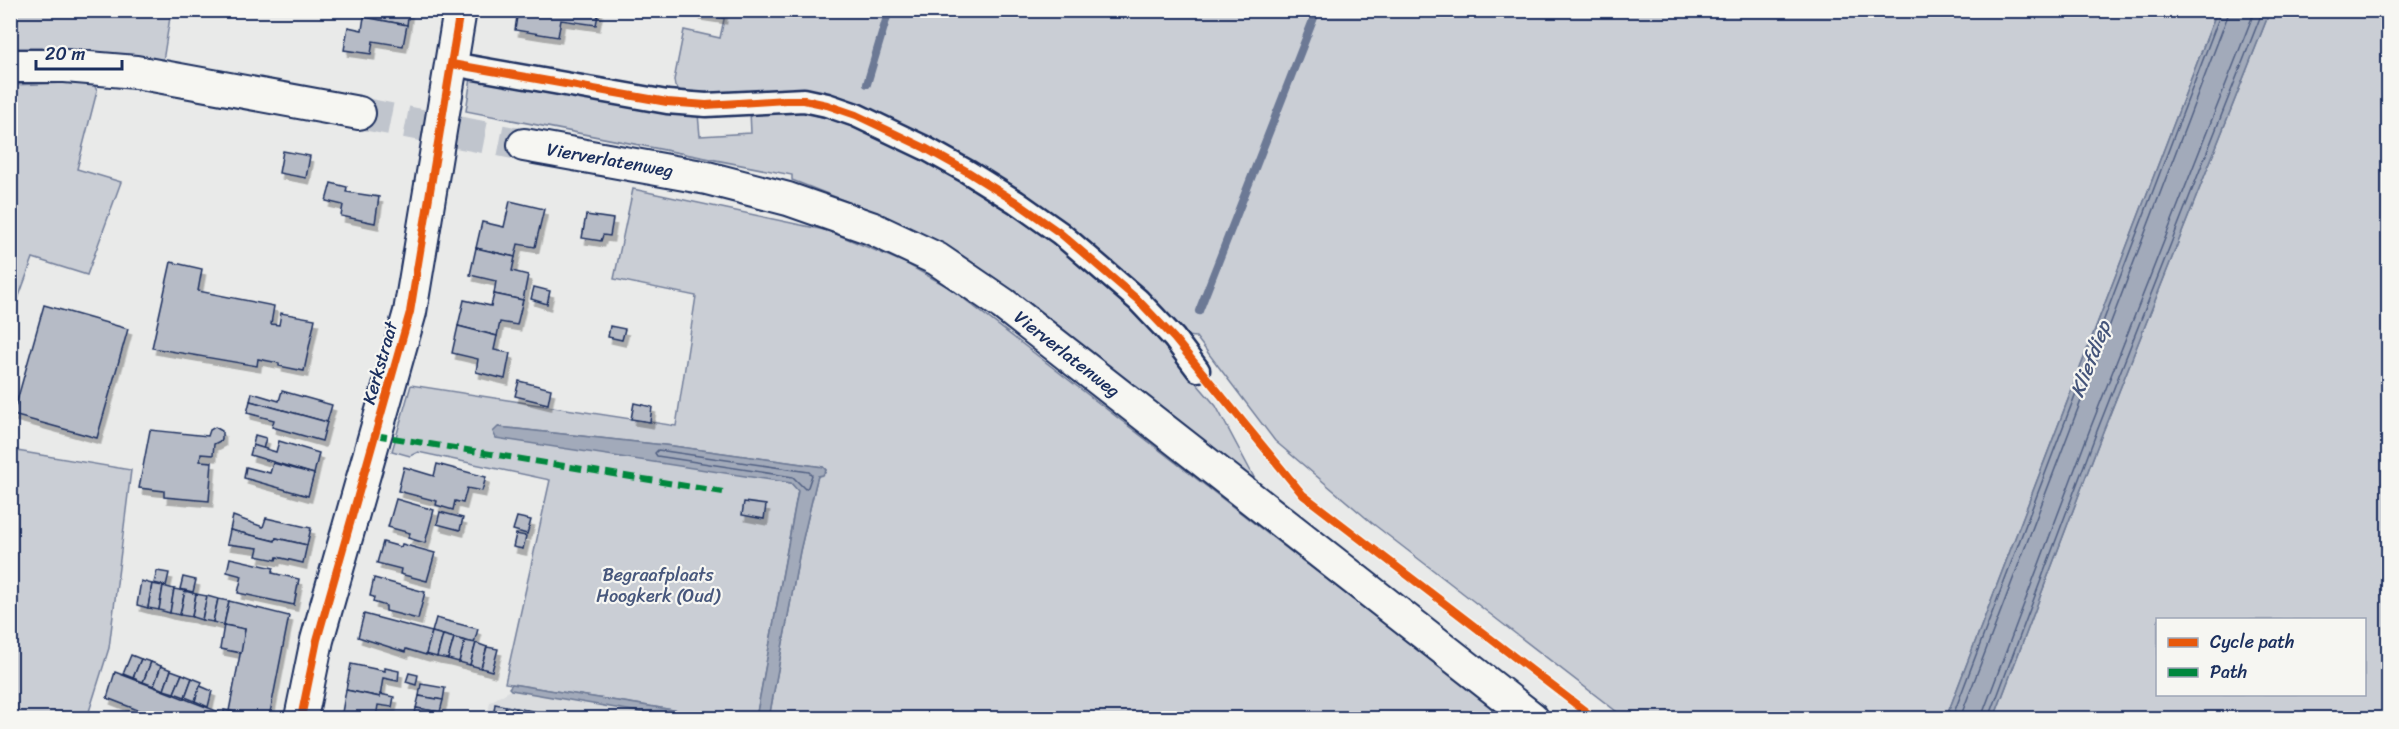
<svg xmlns="http://www.w3.org/2000/svg" width="2399" height="729" viewBox="0 0 2399 729" font-family="Sriracha,sans-serif">
  <style>
    .built { fill: #dadcde }
    .green { fill: #caced5; stroke: #727e9a; stroke-width: 1.5; fill-rule: evenodd }
    .water { fill: #a2aaba; stroke: #6c7995; stroke-width: 1.5 }
    .lines { fill: none; stroke-linecap: round; stroke-linejoin: round }
    .shore { stroke: #516083; stroke-width: 1.5 }
    .stream { stroke: #6c7995; stroke-width: 8 }
    .building { fill: #b6bbc6; stroke: #1b2f5e; stroke-width: 1.5; filter: url(#shadow) }
    .secondary-tunnel { stroke: #c0c5cd; stroke-width: 32; stroke-dasharray: 32 16; stroke-linecap: butt }
    .street-casing { stroke: #1b2f5e; stroke-width: 27 }
    .secondary-casing { stroke: #1b2f5e; stroke-width: 36 }
    .street { stroke: #f6f6f2; stroke-width: 22 }
    .secondary { stroke: #f6f6f2; stroke-width: 32 }
    .quiet { stroke: #00873e; stroke-width: 6; stroke-dasharray: 12 6; stroke-linecap: butt }
    .cycleway-casing { stroke: #f6f6f2; stroke-width: 11 }
    .cycleway { stroke: #e8590c; stroke-width: 8 }
    .labels { text-anchor: middle; stroke-width: 4.5; stroke-linejoin: round; paint-order: stroke }
    .street-label { font-size: 18px; fill: #1b2f5e; stroke: #f6f6f2 }
    .park-label { font-size: 18px; fill: #47577c; stroke: #f6f6f2 }
    .water-label { font-size: 20px; font-style: italic; fill: #44547a; stroke: #f6f6f2 }
  </style>
  <defs>
    <filter id="shadow"><feDropShadow dx="3.5" dy="6" stdDeviation="0" flood-color="#0004"/></filter>
  </defs>
  <rect width="100%" height="100%" fill="#e9eae9"/>
  <filter id="ink" filterUnits="userSpaceOnUse"><feTurbulence type="fractalNoise" baseFrequency=".0167" numOctaves="2"/><feDisplacementMap in="SourceGraphic" scale="12" xChannelSelector="R" yChannelSelector="G"/><feConvolveMatrix kernelMatrix="1 2 1 2 8 2 1 2 1" color-interpolation-filters="sRGB"/></filter>
  <g filter="url(#ink)">
    <!-- built -->
    <path class="built" d="M511 690 674 718H487L490 702Z"/>
    <!-- green -->
    <g class="green">
      <path d="M726 10 2217 11 1946 718H1625L1372 523 1275 441 1196 337 1185 336 1171 318 1138 285 1058 220 805 90 683 93 675 86 674 80 684 30 720 38Z"/>
      <path d="M10 11H171L163 61 58 48H11Z"/>
      <path d="M2270 11H2388V718H1994L2102 434ZM2158 620H2364V694H2158Z"/>
      <path d="M471 78 614 104 698 114 700 136 751 133 750 111 797 110 840 122 873 136 917 156 994 200 1074 257 1134 311 1216 406 1257 483 1097 358 987 276 931 240 884 216 792 180V175L466 111Z"/>
      <path d="M93 82 97 91 77 169 121 182 87 275 33 258 11 318V85Z"/>
      <path d="M633 189 829 231 905 263 950 288 1506 718H769L800 551 816 483 818 476 825 473 826 470 823 467 673 446 498 427 791 483 798 490 756 718H723L505 683 550 480 418 452 410 456 392 451 411 385 676 426 696 296 614 279Z"/>
      <path d="M11 450 131 470 109 648 87 718H11Z"/>
    </g>
    <!-- water -->
    <g class="water">
      <path d="M2217 11H2270L2102 434 1994 718H1946Z"/>
      <path d="M498 427 673 446 823 467 826 470 823 475 818 476 816 483 800 551 769 718H756L798 491 791 483 496 438 493 432Z"/>
      <path d="M512 684 723 718H674L511 690 509 688Z"/>
    </g>
    <g class="lines">
      <!-- shore -->
      <g class="shore">
        <path d="M658 450 809 472 812 475 808 487 805 489 793 477 657 456 655 453Z"/>
        <path d="M1952 718 2222 10"/>
        <path d="M1960 718 2230 10"/>
        <path d="M1981 718 2090 429 2255 10"/>
        <path d="M1989 718 2097 431 2263 10"/>
      </g>
      <!-- stream -->
      <g class="stream">
        <path d="M867 84 889 10"/>
        <path d="M1199 311 1317 10"/>
      </g>
    </g>
    <!-- building -->
    <g class="building">
      <path d="M365 10H409L407 25 364 17Z"/>
      <path d="M518 10H599L596 25 561 20 558 37 515 30Z"/>
      <path d="M698 10H724L723 18 697 14Z"/>
      <path d="M364 17 407 25 403 46 373 41 371 54 344 50 348 27 362 30Z"/>
      <path d="M283 151 310 156 306 178 279 173Z"/>
      <path d="M331 183 347 187 346 192 379 197 375 223 341 216 343 205 326 201Z"/>
      <path d="M510 201 544 209 535 247 518 244 515 257 476 248 482 222 504 227Z"/>
      <path d="M586 215 613 219 610 236 603 235 601 241 582 238Z"/>
      <path d="M476 248 515 257 512 271 528 275 523 300 494 294 496 281 470 275Z"/>
      <path d="M171 262 202 269 198 291 274 306 271 324 279 325 281 313 315 319 304 371 279 366V363L258 359 257 366 152 348Z"/>
      <path d="M534 287 550 291 547 304 531 299Z"/>
      <path d="M494 294 523 300 517 325 500 322 497 336 458 326 464 300 491 306Z"/>
      <path d="M44 305 128 329 97 438 13 415Z"/>
      <path d="M458 326 497 336 494 350 510 353 505 379 476 372 478 359 452 353Z"/>
      <path d="M610 326 625 329 622 340 608 337Z"/>
      <path d="M519 381 551 389 548 404 515 396Z"/>
      <path d="M282 391 332 405 327 422 250 401 252 393 279 401Z"/>
      <path d="M250 401 327 422 322 441 272 427 274 420 247 413Z"/>
      <path d="M634 403 652 407 650 422 631 419Z"/>
      <path d="M215 427 222 431V440L214 444 213 455 201 454 200 461 212 462 209 501 164 497V491L139 488 150 430 208 436 210 430Z"/>
      <path d="M255 435 266 438 263 449 253 445Z"/>
      <path d="M279 441 319 453 314 474 250 455 253 445 276 452Z"/>
      <path d="M273 463 314 474 308 496 244 478 246 467 270 473Z"/>
      <path d="M437 464 486 477 482 491 467 488 463 503 455 501 453 510 436 505 437 501 398 491 404 467 434 476Z"/>
      <path d="M396 499 434 510 425 543 408 538 410 533 388 527Z"/>
      <path d="M744 502 766 505 764 519 742 515Z"/>
      <path d="M440 512 463 518 460 530 437 524Z"/>
      <path d="M233 516 263 527 266 518 311 528 307 545 276 538 275 541 230 530Z"/>
      <path d="M517 517 531 520 527 534 513 530Z"/>
      <path d="M230 530 275 541 276 538 307 545 303 563 277 557 276 560 256 556 258 548 227 544Z"/>
      <path d="M516 534 526 536 523 549 513 547Z"/>
      <path d="M383 542 401 547 402 544 435 553 427 581 400 574 401 569 377 563Z"/>
      <path d="M230 558 274 568 272 573 299 579 294 605 238 593 242 576 227 572Z"/>
      <path d="M157 571 169 573 166 586 154 583Z"/>
      <path d="M183 577 196 580 193 592 180 589Z"/>
      <path d="M374 578 425 592 418 619 386 611V606L373 602 374 597 370 596Z"/>
      <path d="M141 581 152 584 148 608 137 605Z"/>
      <path d="M152 584 163 586 159 610 148 608Z"/>
      <path d="M163 586 174 589 170 613 159 610Z"/>
      <path d="M174 589 185 591 180 615 170 613Z"/>
      <path d="M185 591 196 594 192 617 180 615Z"/>
      <path d="M196 594 207 596 202 620 192 617Z"/>
      <path d="M207 596 218 599 213 622 202 620Z"/>
      <path d="M218 599 229 601 224 625 213 622Z"/>
      <path d="M229 601 289 616 269 718 229 711 245 629 224 625Z"/>
      <path d="M364 614 432 632 426 655 406 649 405 652 358 637Z"/>
      <path d="M436 618 478 629 474 643 432 632Z"/>
      <path d="M224 625 245 629 241 653 220 649Z"/>
      <path d="M432 632 443 635 437 657 426 654Z"/>
      <path d="M443 635 454 638 448 659 437 657Z"/>
      <path d="M454 638 465 641 459 662 448 659Z"/>
      <path d="M465 641 476 643 470 665 459 662Z"/>
      <path d="M476 643 487 647 481 668 470 665Z"/>
      <path d="M487 647 498 649 492 671 481 668Z"/>
      <path d="M131 655 141 659 133 678 123 674Z"/>
      <path d="M141 659 151 662 143 682 133 678Z"/>
      <path d="M151 662 161 666 154 686 143 682Z"/>
      <path d="M351 664 385 671V668L399 671 398 681 383 678 380 697 346 690Z"/>
      <path d="M161 666 171 670 164 690 154 686Z"/>
      <path d="M171 670 182 674 174 693 164 690Z"/>
      <path d="M115 672 224 714V710L262 718H152L153 716 107 698Z"/>
      <path d="M409 673 418 675 416 685 406 682Z"/>
      <path d="M182 674 192 678 185 697 174 693Z"/>
      <path d="M192 678 202 682 195 701 185 697Z"/>
      <path d="M421 684 445 688 443 700 419 696Z"/>
      <path d="M200 686 212 691 208 707 195 701Z"/>
      <path d="M346 690 380 697V694L394 697 392 707 378 705 376 718H341Z"/>
      <path d="M419 696 443 700 440 712 416 708Z"/>
      <path d="M495 704 506 706 504 718H493Z"/>
      <path d="M506 706 516 708 515 718H504Z"/>
      <path d="M416 708 440 712 439 718H414Z"/>
      <path d="M516 708 527 710 526 718H515Z"/>
      <path d="M527 710 538 712 537 718H526Z"/>
      <path d="M538 712 549 714 548 718H537Z"/>
      <path d="M549 714 559 716V718H548Z"/>
    </g>
    <g class="lines">
      <!-- secondary-tunnel -->
      <path class="secondary-tunnel" d="M359 113 524 145"/>
      <!-- street casing -->
      <g class="street-casing">
        <path id="street" d="M452 64 667 102 706 105 804 100 827 105 856 115 925 148 968 172 1016 202 1060 233 1138 300 1174 338 1198 370"/>
      </g>
      <!-- secondary casing -->
      <g class="secondary-casing">
        <g id="secondary">
          <path d="M10 66H65L136 72 359 113"/>
          <path d="M524 145 707 178 788 199 871 228 937 259 1003 304 1532 718"/>
          <path d="M301 718 317 640 410 312 460 10"/>
        </g>
      </g>
      <!-- street -->
      <use href="#street" class="street"/>
      <!-- secondary -->
      <use href="#secondary" class="secondary"/>
      <!-- quiet -->
      <path class="quiet" d="M375 435 723 492"/>
      <!-- cycleway casing -->
      <g class="cycleway-casing">
        <g id="cycleway">
          <path d="M452 64 667 102 706 105 786 100H804L827 105 856 115 925 148 968 172 1016 202 1060 233 1138 300 1174 338 1303 495 1594 718"/>
          <path d="M301 718 317 640 410 312 460 10"/>
        </g>
      </g>
      <!-- cycleway -->
      <use href="#cycleway" class="cycleway"/>
    </g>
  </g>
  <g class="labels">
    <!-- street labels -->
    <g class="street-label">
      <text transform="translate(610 160) rotate(10)" y="6">Vierverlatenweg</text>
      <text transform="translate(1067 354) rotate(38)" y="6">Vierverlatenweg</text>
      <text transform="translate(380 363) rotate(-74)" y="6">Kerkstraat</text>
    </g>
    <!-- park labels -->
    <g class="park-label">
      <text x="658" y="581">Begraafplaats<tspan x="658" dy="21">Hoogkerk (Oud)</tspan></text>
    </g>
    <!-- water labels -->
    <g class="water-label">
      <text transform="translate(2090 359) rotate(-69)" y="7">Kliefdiep</text>
    </g>
  </g>
  <!-- margin -->
  <rect width="2399" height="729" fill="none" stroke="#f6f6f2" stroke-width="36"/>
  <rect x="18" y="18" width="2363" height="693" fill="none" stroke="#1b2f5e" stroke-width="2" filter="url(#ink)"/>
  <!-- legend -->
  <rect x="2156" y="618" width="210" height="78" fill="#f6f6f2" stroke="#9ea6b7" stroke-width="1.5"/>
  <rect x="2168" y="638" width="30" height="9" fill="#e8590c" stroke="#9ea6b7" stroke-width="1.5"/>
  <text x="2210" y="648" font-size="18" fill="#1b2f5e">Cycle path</text>
  <rect x="2168" y="668" width="30" height="9" fill="#00873e" stroke="#9ea6b7" stroke-width="1.5"/>
  <text x="2210" y="678" font-size="18" fill="#1b2f5e">Path</text>
  <!-- scale -->
  <path d="M36 60v9h86v-9" fill="none" stroke="#1b2f5e" stroke-width="3"/>
  <text x="45" y="60" font-size="18" fill="#1b2f5e" stroke="#f6f6f2" stroke-width="4.5" paint-order="stroke">20 m</text>
</svg>
